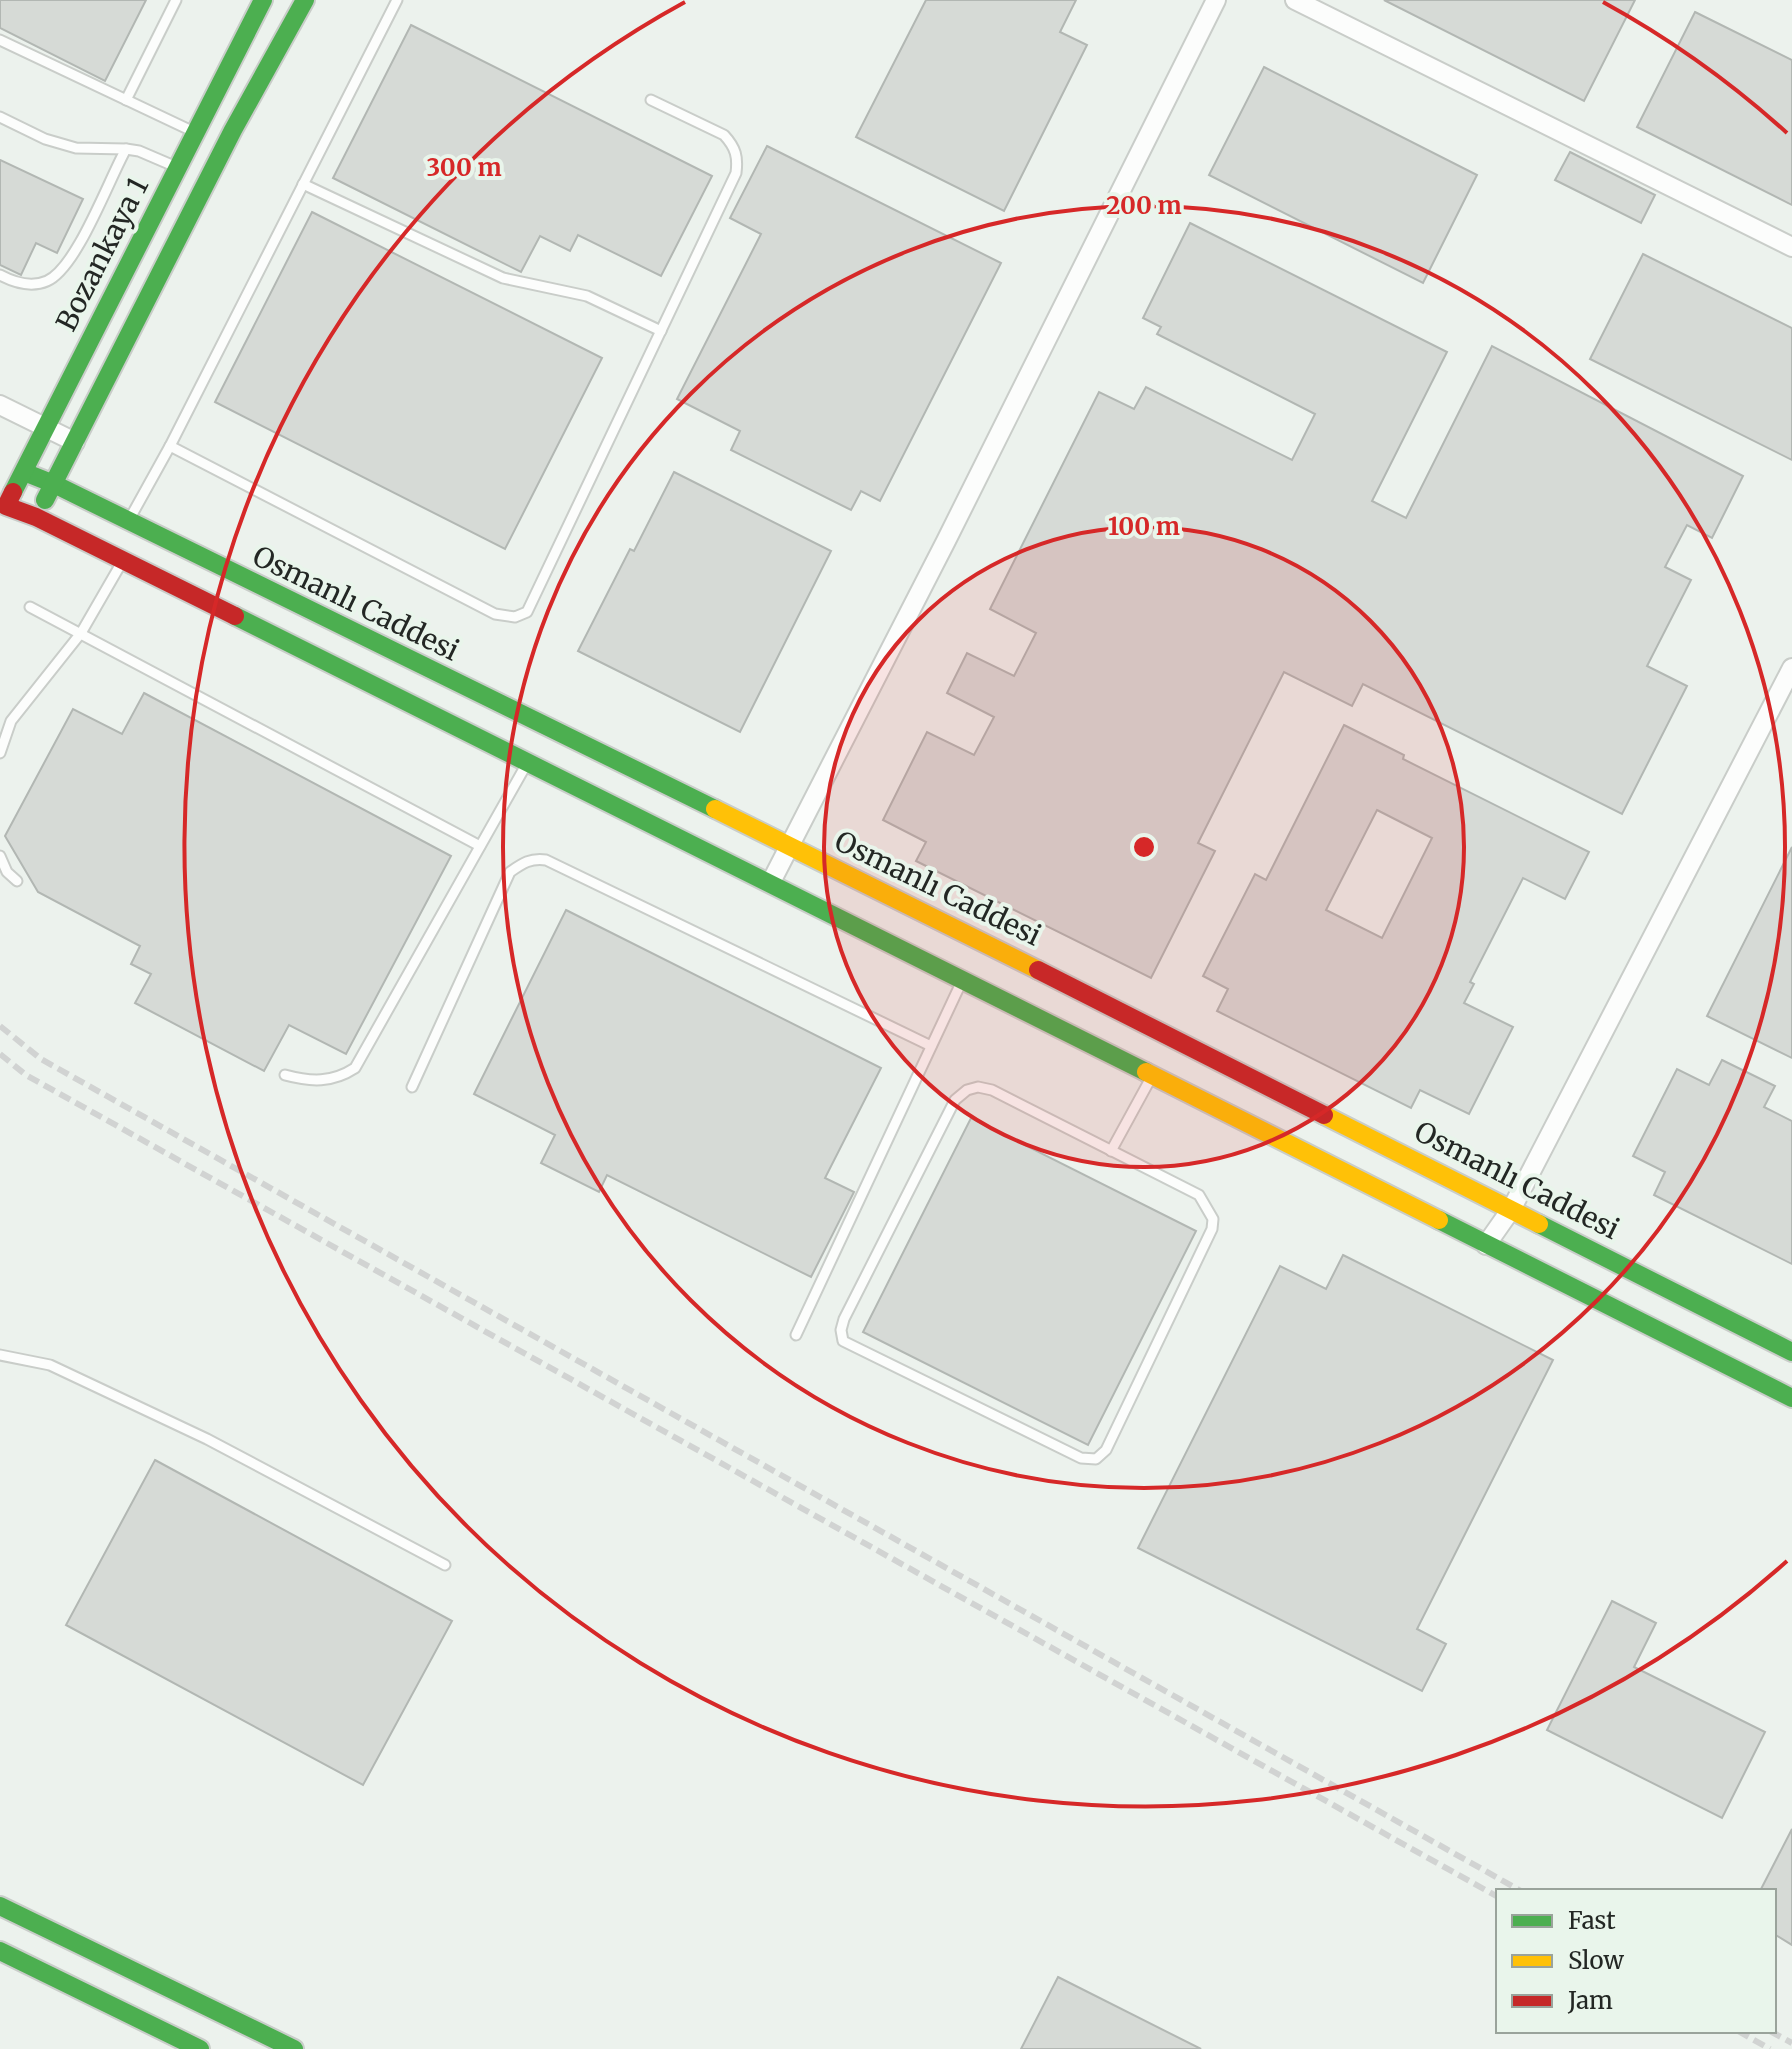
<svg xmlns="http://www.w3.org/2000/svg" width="1792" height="2049" viewBox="0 0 1792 2049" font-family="Merriweather,serif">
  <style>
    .building { fill: #d6dad6; stroke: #b2b7b3; stroke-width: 2; fill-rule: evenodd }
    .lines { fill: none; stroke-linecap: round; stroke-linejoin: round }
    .lane-casing { stroke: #c9cdc9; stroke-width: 13 }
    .street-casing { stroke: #c9cdc9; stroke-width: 22 }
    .fast-casing { stroke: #c9cdc9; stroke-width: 22 }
    .slow-casing { stroke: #c9cdc9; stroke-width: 22 }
    .jam-casing { stroke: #c9cdc9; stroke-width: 22 }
    .lane { stroke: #fcfdfc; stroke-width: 9 }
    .street { stroke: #fcfdfc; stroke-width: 18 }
    .fast { stroke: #4caf50; stroke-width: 18 }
    .slow { stroke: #ffc107; stroke-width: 18 }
    .jam { stroke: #c62828; stroke-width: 18 }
    .rail { stroke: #d1d3d2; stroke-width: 6; stroke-dasharray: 12 6; stroke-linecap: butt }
    .ring { fill: none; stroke: #d62828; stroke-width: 4 }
    .labels { text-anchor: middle; stroke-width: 8; stroke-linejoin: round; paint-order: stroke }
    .street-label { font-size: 28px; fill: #232724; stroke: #e9f5eb }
    .centre { fill: #d62828; stroke: #e9f5eb; stroke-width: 4 }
    .ring-label { font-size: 24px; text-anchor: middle; font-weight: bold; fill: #d62828; stroke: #e9f5eb; stroke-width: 8; stroke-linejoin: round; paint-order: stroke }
  </style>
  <rect width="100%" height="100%" fill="#ecf2ed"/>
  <!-- building -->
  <g class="building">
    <path d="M0 0H146L105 81 0 28Z"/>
    <path d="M926 0H1076L1060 32 1087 45 1004 211 856 137Z"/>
    <path d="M1384 0H1635L1584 101Z"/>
    <path d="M1695 12 1792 60V205L1637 127Z"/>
    <path d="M411 25 712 176 661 276 578 235 570 251 540 236 521 272 333 178Z"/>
    <path d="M1264 67 1477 175 1423 283 1209 175Z"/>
    <path d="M767 146 1001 263 880 501 861 491 851 510 731 450 740 431 677 399 761 234 730 218Z"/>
    <path d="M1570 152 1655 195 1641 223 1555 180Z"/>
    <path d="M0 160 83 199 57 253 36 243 21 275 0 265Z"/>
    <path d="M312 212 602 358 505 549 215 402Z"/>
    <path d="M1190 223 1447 352 1372 501 1406 518 1492 346 1743 476 1712 538 1687 525 1665 567 1691 580 1647 666 1687 686 1622 814 1363 684 1352 706 1284 672 1198 843 1215 851 1151 978 916 861 926 842 883 820 927 732 974 755 994 717 947 693 967 653 1014 676 1036 633 990 609 1099 392 1134 409 1146 387 1292 460 1315 414 1157 334 1161 327 1143 318Z"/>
    <path d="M1643 254 1792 328V460L1590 359Z"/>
    <path d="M674 472 831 551 740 732 578 651 630 549 634 551Z"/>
    <path d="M144 693 451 856 346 1054 289 1025 264 1071 135 1003 151 974 131 964 140 946 38 892 5 836 73 709 122 734Z"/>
    <path d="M1344 725 1404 755 1403 759 1589 852 1565 899 1523 878 1470 982 1474 984 1464 1003 1513 1027 1469 1114 1420 1090 1411 1108 1217 1011 1228 989 1203 976 1255 874 1266 880ZM1377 810 1432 838 1382 938 1326 910Z"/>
    <path d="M1792 847V1058L1707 1016Z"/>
    <path d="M566 910 881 1068 825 1178 854 1192 811 1277 607 1175 599 1192 541 1163 555 1135 474 1094Z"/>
    <path d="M1722 1060 1775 1086 1764 1107 1792 1121V1264L1654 1195 1665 1172 1633 1156 1677 1069 1709 1085Z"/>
    <path d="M971 1118 1196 1231 1088 1445 863 1332Z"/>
    <path d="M1343 1255 1553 1360 1417 1629 1446 1644 1422 1691 1138 1548 1280 1266 1326 1289Z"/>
    <path d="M155 1460 452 1621 363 1785 66 1625Z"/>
    <path d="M1612 1601 1656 1623 1634 1667 1765 1732 1722 1818 1547 1730Z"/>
    <path d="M1792 1829V1945L1774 1934V1891H1760Z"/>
    <path d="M1058 1977 1201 2049H1021Z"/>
  </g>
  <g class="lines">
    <!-- lane casing -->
    <g class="lane-casing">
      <g id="lane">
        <path d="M0 40 192 131"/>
        <path d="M126 100 176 0"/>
        <path d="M0 117 45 139 76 148 126 149 139 151 174 166"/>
        <path d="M303 184 503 278 587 296 661 331"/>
        <path d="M0 275C15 283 31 288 47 281 77 268 109 179 126 149"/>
        <path d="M170 446 495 614 515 617 527 612 736 173C738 157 736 148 724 135L651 100"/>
        <path d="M129 520 170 446 397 0"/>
        <path d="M30 607 480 846"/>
        <path d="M0 753 11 721 81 633 122 562"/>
        <path d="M0 856 7 872 17 881"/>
        <path d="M285 1075C311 1082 332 1083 355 1068L526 765"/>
        <path d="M412 1087 510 872C523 863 530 858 546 860L931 1046"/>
        <path d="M978 1087 992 1090 1199 1195 1213 1219 1212 1229 1106 1450 1096 1459 1081 1458 843 1341 841 1330 844 1319 955 1100 967 1090Z"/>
        <path d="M1111 1151 1152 1076"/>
        <path d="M796 1335 961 983"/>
        <path d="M0 1355 50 1365 207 1439 445 1565"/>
      </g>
    </g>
    <!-- street casing -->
    <g class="street-casing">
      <g id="street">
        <path d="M1295 0 1792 247"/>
        <path d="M0 405 75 442"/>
        <path d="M771 882 946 541 1216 0"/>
        <path d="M1486 1245 1512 1208 1792 668"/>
      </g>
    </g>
    <!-- fast casing -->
    <g class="fast-casing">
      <g id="fast">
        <path d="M24 472 54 484 715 809"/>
        <path d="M13 492 263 0"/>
        <path d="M45 500 233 130 305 0"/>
        <path d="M235 616 1146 1072"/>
        <path d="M1439 1220 1792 1398"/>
        <path d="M1539 1224 1792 1352"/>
        <path d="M0 1906 294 2049"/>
        <path d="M0 1951 200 2049"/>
      </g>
    </g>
    <!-- slow casing -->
    <g class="slow-casing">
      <g id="slow">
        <path d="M715 809 1038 970"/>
        <path d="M1146 1072 1439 1220"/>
        <path d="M1324 1115 1539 1224"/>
      </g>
    </g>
    <!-- jam casing -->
    <g class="jam-casing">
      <g id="jam">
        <path d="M13 492 6 506 36 517 235 616"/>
        <path d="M1038 970 1324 1115"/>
      </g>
    </g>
    <!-- lane -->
    <use href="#lane" class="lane"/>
    <!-- street -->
    <use href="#street" class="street"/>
    <!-- fast -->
    <use href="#fast" class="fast"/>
    <!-- slow -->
    <use href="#slow" class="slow"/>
    <!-- jam -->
    <use href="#jam" class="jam"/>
    <!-- rail -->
    <g class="rail">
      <path d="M0 1026 41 1059 1521 1891"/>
      <path d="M0 1054 26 1075 1498 1897"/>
      <path d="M1738 2031 1770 2049"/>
      <path d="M1770 2031 1792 2043"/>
    </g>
  </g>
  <!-- distance rings -->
  <circle cx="1144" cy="847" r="320" fill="#d62828" fill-opacity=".12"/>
  <g class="ring">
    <circle cx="1144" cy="847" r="320"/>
    <circle cx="1144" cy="847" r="641"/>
    <path d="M1787 1561A961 961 0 1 1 685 2M1603 2A961 961 0 0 1 1787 133"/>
  </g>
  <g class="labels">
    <!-- street labels -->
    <g class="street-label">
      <text transform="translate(102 254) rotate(-63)" y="10">Bozankaya 1</text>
      <text transform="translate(356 603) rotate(26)" y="10">Osmanlı Caddesi</text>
      <text transform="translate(938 888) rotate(26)" y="10">Osmanlı Caddesi</text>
      <text transform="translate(1517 1180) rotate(27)" y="10">Osmanlı Caddesi</text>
    </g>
  </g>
  <circle cx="1144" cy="847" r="12" class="centre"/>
  <g class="ring-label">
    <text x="464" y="176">300 m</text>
    <text x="1144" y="214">200 m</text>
    <text x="1144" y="535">100 m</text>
  </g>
  <!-- legend -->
  <rect x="1496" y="1889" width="280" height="144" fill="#e9f5eb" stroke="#9aa39b" stroke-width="2"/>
  <rect x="1512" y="1915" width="40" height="12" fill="#4caf50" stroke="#9aa39b" stroke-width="2"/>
  <text x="1568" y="1929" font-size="24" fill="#232724">Fast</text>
  <rect x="1512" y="1955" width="40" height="12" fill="#ffc107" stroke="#9aa39b" stroke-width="2"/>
  <text x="1568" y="1969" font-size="24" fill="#232724">Slow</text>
  <rect x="1512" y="1995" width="40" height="12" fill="#c62828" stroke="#9aa39b" stroke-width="2"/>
  <text x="1568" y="2009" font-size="24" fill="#232724">Jam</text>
</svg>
